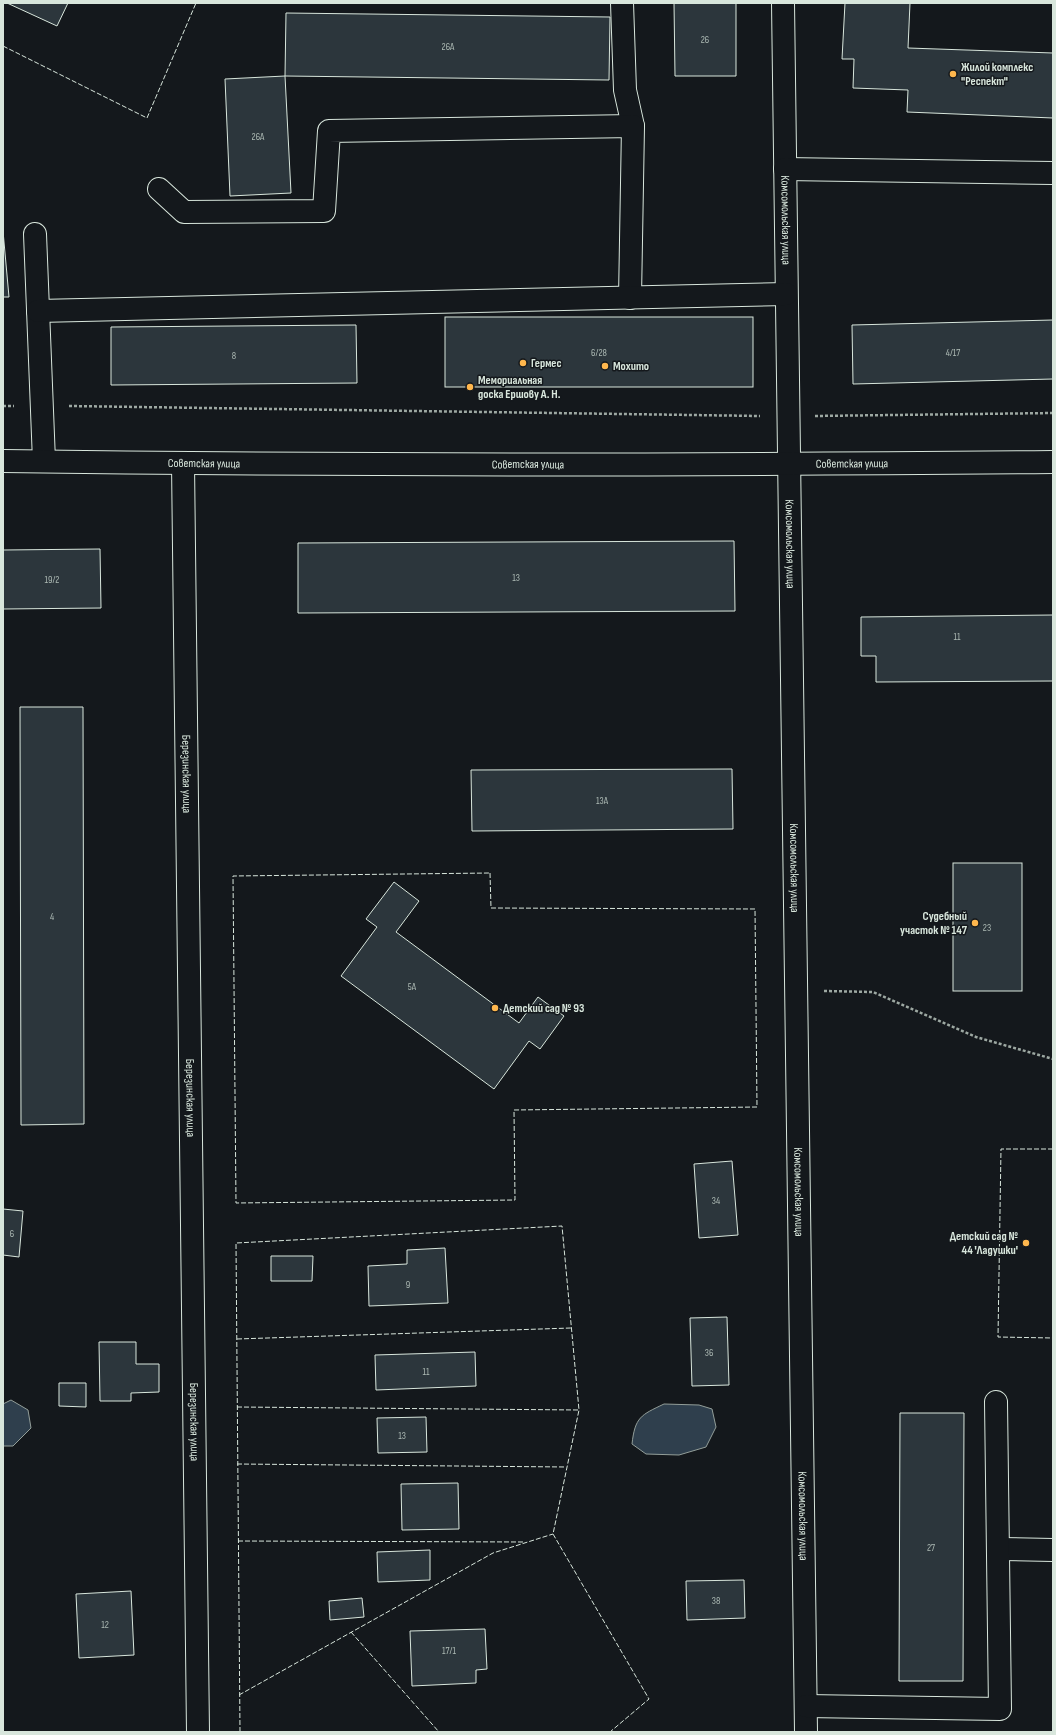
<svg xmlns="http://www.w3.org/2000/svg" width="1056" height="1735" viewBox="0 0 1056 1735" font-family="'Sofia Sans Condensed',sans-serif">
  <style>
    .water { fill: #2f3f4d; stroke: #939e99 }
    .building { fill: #2c363c; stroke: #d8e6dc }
    .lines { fill: none; stroke-linecap: round; stroke-linejoin: round }
    .minor-casing { stroke: #d8e6dc; stroke-width: 24 }
    .path { stroke: #9da8a2; stroke-width: 2.5; stroke-dasharray: 3 2; stroke-linecap: butt }
    .minor { stroke: #14181c; stroke-width: 22 }
    .fence { stroke: #d8e6dc; stroke-width: 1; stroke-dasharray: 5 2; stroke-linecap: butt }
    .poi-dot { fill: #ffb74d; stroke: #14181c; stroke-width: 1.5 }
    .labels { text-anchor: middle; stroke-width: 3; stroke-linejoin: round; paint-order: stroke }
    .number-label { font-size: 10px; fill: #adbab4 }
    .poi-label { font-size: 12px; font-weight: bold; fill: #d8e6dc; stroke: #14181c; text-anchor: start }
    .street-label { font-size: 12px; fill: #d8e6dc; stroke: #14181c }
  </style>
  <rect width="100%" height="100%" fill="#14181c"/>
  <!-- water -->
  <g class="water">
    <path d="M11 1400 28 1410 31 1428 13 1446H3V1404Z"/>
    <path d="M664 1404 699 1405 712 1409 716 1427 706 1447 679 1455 646 1454 632 1444C635 1417 641 1415 664 1404Z"/>
  </g>
  <!-- building -->
  <g class="building">
    <path d="M7 3H68L57 26Z"/>
    <path d="M674 3H736V76H675Z"/>
    <path d="M845 3H910L908 48 1053 53V118L907 112 908 90 853 88 854 59H842Z"/>
    <path d="M286 13 610 17 609 80 285 76Z"/>
    <path d="M285 76 291 193 230 196 225 79Z"/>
    <path d="M3 231 9 297H3Z"/>
    <rect x="445" y="317" width="308" height="70"/>
    <path d="M1053 320V379L853 384 852 325Z"/>
    <path d="M356 325 357 383 111 385V327Z"/>
    <path d="M734 541 735 611 298 613V543Z"/>
    <path d="M100 549 101 608 3 609V550Z"/>
    <path d="M1053 615V681L876 682V656H861V617Z"/>
    <path d="M20 707H83L84 1124 21 1125Z"/>
    <path d="M732 769 733 829 472 831 471 770Z"/>
    <rect x="953" y="863" width="69" height="128"/>
    <path d="M394 882 419 901 396 932 519 1023 538 997 564 1016 540 1049 529 1041 494 1089 341 976 377 927 366 919Z"/>
    <path d="M732 1161 738 1235 699 1238 694 1164Z"/>
    <path d="M3 1209 23 1211 19 1257 3 1255Z"/>
    <path d="M445 1248 448 1303 369 1306 368 1266 407 1264V1250Z"/>
    <path d="M271 1256H313L312 1281H271Z"/>
    <path d="M727 1317 729 1385 692 1386 690 1318Z"/>
    <path d="M99 1342H136V1364H159V1392L131 1393V1401H100Z"/>
    <path d="M475 1352 476 1386 376 1390 375 1355Z"/>
    <path d="M59 1383H86V1407L59 1406Z"/>
    <path d="M900 1413H964L963 1681H899Z"/>
    <path d="M426 1417 427 1452 378 1453 377 1418Z"/>
    <path d="M458 1483 459 1529 402 1530 401 1484Z"/>
    <path d="M430 1550V1580L378 1582 377 1552Z"/>
    <path d="M744 1580 745 1618 687 1620 686 1581Z"/>
    <path d="M131 1591 134 1655 79 1658 76 1594Z"/>
    <path d="M362 1598 364 1617 330 1620 329 1601Z"/>
    <path d="M485 1629 487 1669 476 1670V1683L412 1686 410 1631Z"/>
  </g>
  <g class="lines">
    <!-- minor casing -->
    <g class="minor-casing">
      <g id="minor">
        <path d="M622 3 625 90 633 126"/>
        <path id="s1" d="M783 3 806 1732"/>
        <path d="M785 169 1053 173"/>
        <path d="M159 189 184 212 324 211 329 131 633 126 630 298"/>
        <path d="M35 234 44 461"/>
        <path d="M38 311 786 294"/>
        <path id="s2" d="M3 461C353 466 703 465 1053 462"/>
        <path id="s3" d="M183 463 198 1732"/>
        <path d="M998 1549 1053 1550"/>
        <path d="M806 1706 1000 1709 996 1402"/>
      </g>
    </g>
    <!-- path -->
    <g class="path">
      <path d="M3 406H14"/>
      <path d="M69 406 760 416"/>
      <path d="M815 416 1053 413"/>
      <path d="M824 991 873 992 976 1037 1053 1059"/>
    </g>
    <!-- minor -->
    <use href="#minor" class="minor"/>
    <!-- fence -->
    <g class="fence">
      <path d="M3 46 147 118 196 3"/>
      <path d="M490 873 491 908 755 909 757 1107 514 1110 515 1200 236 1203 233 876Z"/>
      <path d="M1053 1149H1001L998 1337 1053 1338"/>
      <path d="M237 1339 571 1328"/>
      <path d="M237 1407 579 1410"/>
      <path d="M237 1464 566 1467"/>
      <path d="M238 1541 524 1542"/>
      <path d="M351 1632 439 1732"/>
      <path d="M239 1695 493 1553 553 1534"/>
      <path d="M240 1732 236 1243 562 1226 579 1410 553 1534 649 1699 610 1732"/>
    </g>
  </g>
  <!-- markers -->
  <g class="poi-dot">
    <circle cx="953" cy="74" r="4"/>
    <circle cx="523" cy="363" r="4"/>
    <circle cx="605" cy="366" r="4"/>
    <circle cx="470" cy="387" r="4"/>
    <circle cx="975" cy="923" r="4"/>
    <circle cx="495" cy="1008" r="4"/>
    <circle cx="1026" cy="1243" r="4"/>
  </g>
  <g class="labels">
    <!-- number labels -->
    <g class="number-label">
      <text x="705" y="43">26</text>
      <text x="448" y="50">26А</text>
      <text x="258" y="140">26А</text>
      <text x="599" y="356">6/28</text>
      <text x="953" y="356">4/17</text>
      <text x="234" y="359">8</text>
      <text x="516" y="581">13</text>
      <text x="52" y="583">19/2</text>
      <text x="957" y="640">11</text>
      <text x="602" y="804">13А</text>
      <text x="52" y="920">4</text>
      <text x="987" y="931">23</text>
      <text x="412" y="990">5А</text>
      <text x="716" y="1204">34</text>
      <text x="12" y="1237">6</text>
      <text x="408" y="1288">9</text>
      <text x="709" y="1356">36</text>
      <text x="426" y="1375">11</text>
      <text x="402" y="1439">13</text>
      <text x="931" y="1551">27</text>
      <text x="716" y="1604">38</text>
      <text x="105" y="1628">12</text>
      <text x="449" y="1654">17/1</text>
    </g>
    <!-- poi labels -->
    <g class="poi-label">
      <text x="961" y="71">Жилой комплекс<tspan x="961" dy="14">"Респект"</tspan></text>
      <text x="531" y="367">Гермес</text>
      <text x="613" y="370">Мохито</text>
      <text x="478" y="384">Мемориальная<tspan x="478" dy="14">доска Ершову А. Н.</tspan></text>
      <text x="967" y="920" text-anchor="end">Судебный<tspan x="967" dy="14">участок № 147</tspan></text>
      <text x="503" y="1012">Детский сад № 93</text>
      <text x="1018" y="1240" text-anchor="end">Детский сад №<tspan x="1018" dy="14">44 'Ладушки'</tspan></text>
    </g>
    <!-- street labels -->
    <g class="street-label">
      <text dy="4" stroke="none"><textPath href="#s1" startOffset="217">Комсомольская улица</textPath></text>
      <text dy="4" stroke="none"><textPath href="#s2" startOffset="201">Советская улица</textPath></text>
      <text dy="4" stroke="none"><textPath href="#s2" startOffset="525">Советская улица</textPath></text>
      <text dy="4" stroke="none"><textPath href="#s2" startOffset="849">Советская улица</textPath></text>
      <text dy="4" stroke="none"><textPath href="#s1" startOffset="541">Комсомольская улица</textPath></text>
      <text dy="4" stroke="none"><textPath href="#s3" startOffset="311">Березинская улица</textPath></text>
      <text dy="4" stroke="none"><textPath href="#s1" startOffset="865">Комсомольская улица</textPath></text>
      <text dy="4" stroke="none"><textPath href="#s3" startOffset="635">Березинская улица</textPath></text>
      <text dy="4" stroke="none"><textPath href="#s1" startOffset="1189">Комсомольская улица</textPath></text>
      <text dy="4" stroke="none"><textPath href="#s3" startOffset="959">Березинская улица</textPath></text>
      <text dy="4" stroke="none"><textPath href="#s1" startOffset="1513">Комсомольская улица</textPath></text>
    </g>
  </g>
  <!-- border -->
  <rect width="1056" height="1735" fill="none" stroke="#d8e6dc" stroke-width="8"/>
</svg>
